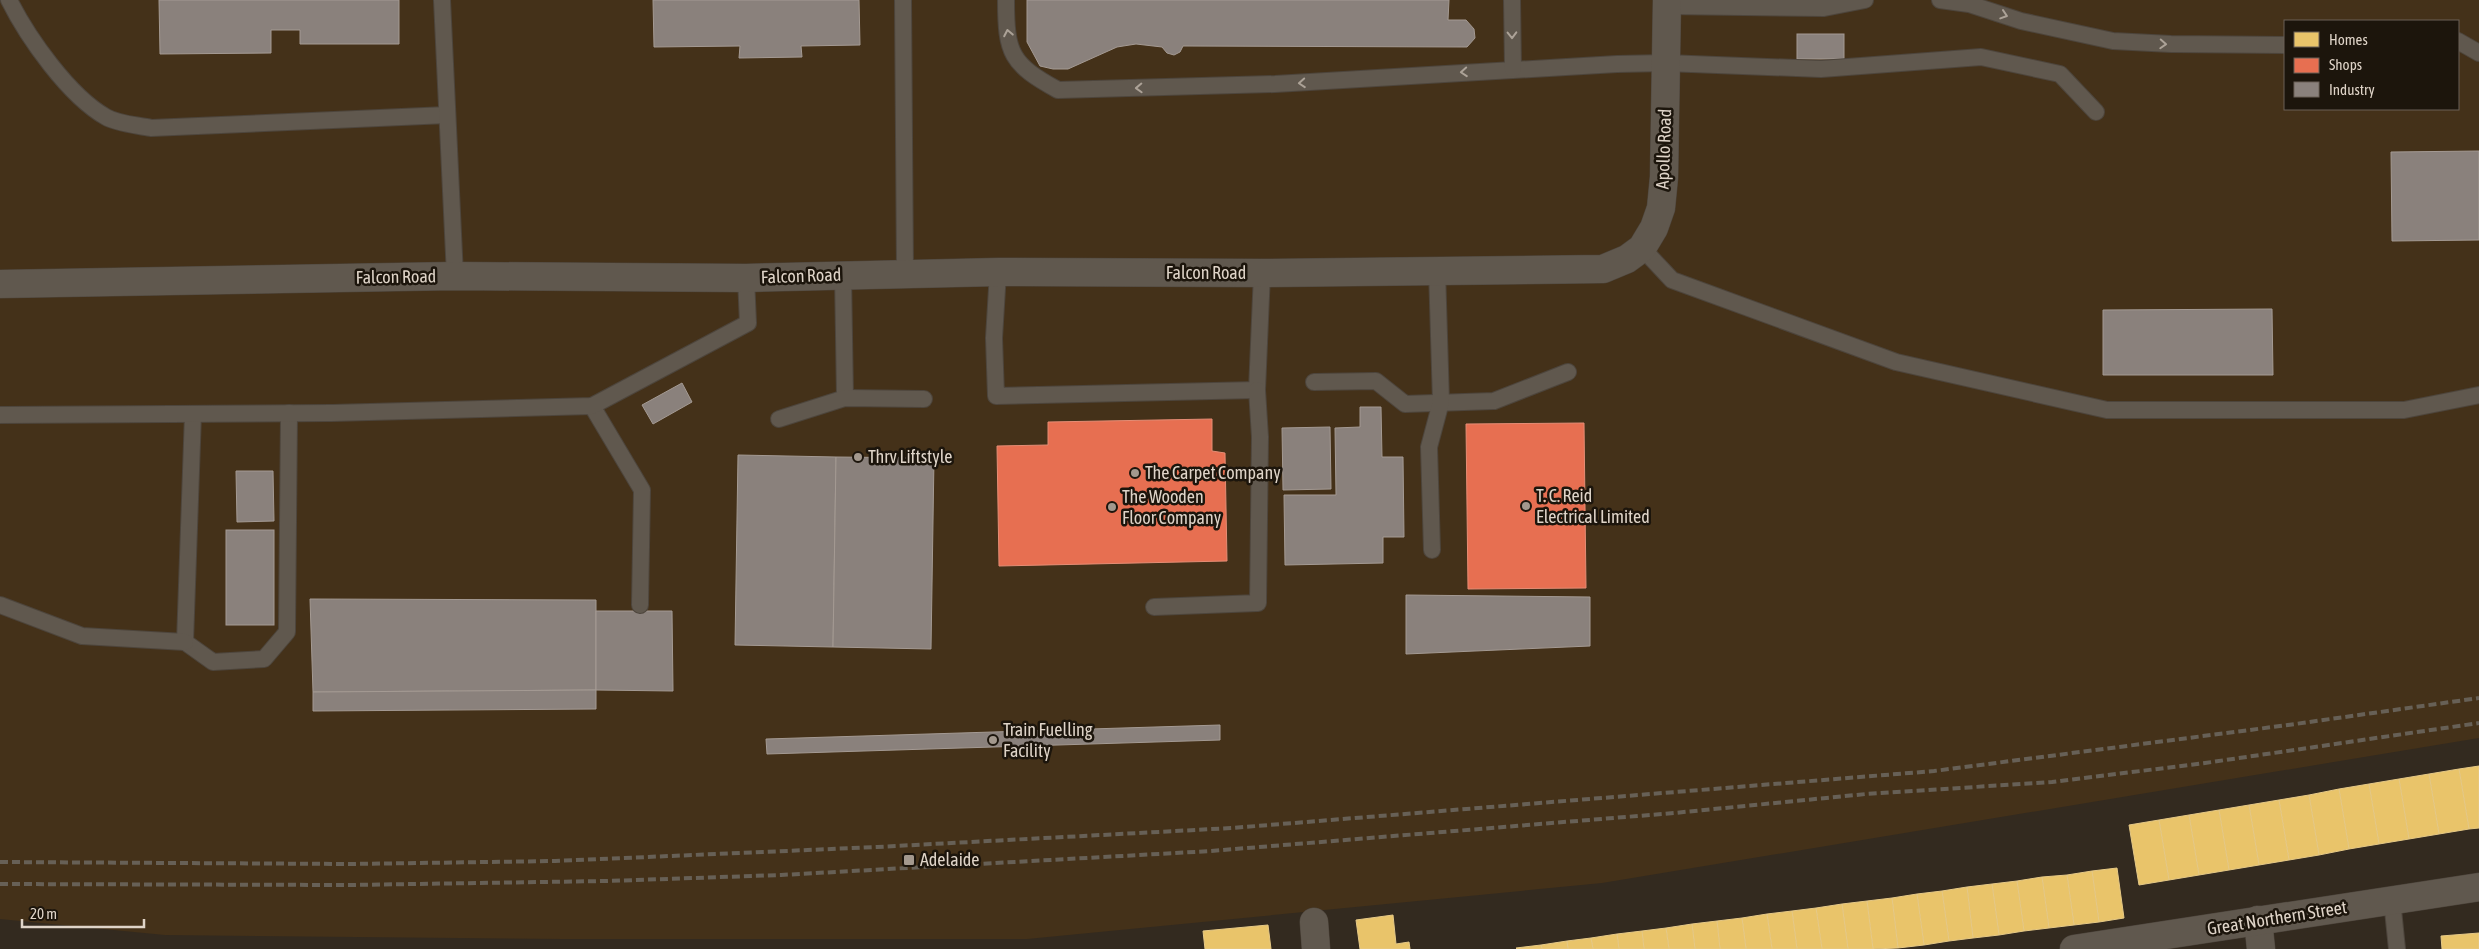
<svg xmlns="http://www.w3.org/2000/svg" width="2479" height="949" viewBox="0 0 2479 949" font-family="'Asap Condensed',sans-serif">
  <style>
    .built { fill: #443119; fill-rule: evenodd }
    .homes { fill: #e9c46a; stroke: #e6c986 }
    .shops { fill: #e76f51; stroke: #e58d75 }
    .industry { fill: #8a817c; stroke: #a49a93 }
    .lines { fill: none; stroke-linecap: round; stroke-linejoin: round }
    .lane-casing { stroke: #4d453c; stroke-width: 18 }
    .street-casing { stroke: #4d453c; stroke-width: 29 }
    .lane { stroke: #60584e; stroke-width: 16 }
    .street { stroke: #60584e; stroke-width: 28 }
    .rail { stroke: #676056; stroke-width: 4; stroke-dasharray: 8 4; stroke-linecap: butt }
    .oneway { stroke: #aca297 }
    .poi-dot { fill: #a3988d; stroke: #1c150c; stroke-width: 2 }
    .labels { text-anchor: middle; stroke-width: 5; stroke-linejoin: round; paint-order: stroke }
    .street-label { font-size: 18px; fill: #dfd4c8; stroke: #1c150c }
    .poi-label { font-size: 18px; fill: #dfd4c8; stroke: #1c150c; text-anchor: start }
  </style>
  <rect width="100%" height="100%" fill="#332a1f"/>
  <!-- built -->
  <path class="built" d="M0 0H2479V738L1602 883 1027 939H564L165 935 0 919ZM2285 21H2458V109H2285Z"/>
  <!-- homes -->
  <g class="homes">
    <path d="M2479 766V828L2469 829 2459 769Z"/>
    <path d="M2459 769 2469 829 2439 834 2429 774Z"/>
    <path d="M2429 774 2439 834 2409 839 2399 779Z"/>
    <path d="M2399 779 2409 839 2379 844 2369 784Z"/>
    <path d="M2369 784 2379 844 2349 849 2339 789Z"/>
    <path d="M2339 789 2349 849 2319 855 2309 795Z"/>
    <path d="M2309 795 2319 855 2289 860 2279 800Z"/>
    <path d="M2279 800 2289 860 2259 865 2249 805Z"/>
    <path d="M2249 805 2259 865 2229 870 2219 810Z"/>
    <path d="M2219 810 2229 870 2199 875 2189 815Z"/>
    <path d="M2189 815 2199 875 2169 880 2159 820Z"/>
    <path d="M2159 820 2169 880 2139 885 2129 825Z"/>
    <path d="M2117 868 2124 918 2099 922 2092 871Z"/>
    <path d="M2092 871 2099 922 2074 925 2067 875Z"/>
    <path d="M2067 875 2074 925 2049 928 2042 877Z"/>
    <path d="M2042 877 2049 928 2024 931 2017 881Z"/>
    <path d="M2017 881 2024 931 1999 935 1992 884Z"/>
    <path d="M1992 884 1999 935 1973 938 1967 887Z"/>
    <path d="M1967 887 1973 938 1949 941 1942 891Z"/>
    <path d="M1942 891 1949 941 1924 945 1917 894Z"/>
    <path d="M1917 894 1924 945 1898 948 1892 898Z"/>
    <path d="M1892 898 1898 948 1873 949 1867 901Z"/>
    <path d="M1867 901 1873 949H1848L1842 904Z"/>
    <path d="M1842 904 1848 949H1822L1816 908Z"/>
    <path d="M1816 908 1822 949H1797L1792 911Z"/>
    <path d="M1792 911 1797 949H1772L1767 914Z"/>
    <path d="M1767 914 1772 949H1746L1742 918Z"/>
    <path d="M1393 915 1396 944 1409 942 1410 949H1360L1356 920Z"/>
    <path d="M1742 918 1746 949H1720L1717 921Z"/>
    <path d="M1717 921 1720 949H1695L1692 924Z"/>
    <path d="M1692 924 1695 949H1669L1666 928Z"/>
    <path d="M1268 925 1271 949H1205L1203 931Z"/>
    <path d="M1666 928 1669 949H1644L1642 931Z"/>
    <path d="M1642 931 1644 949H1619L1617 934Z"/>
    <path d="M2479 933V949H2442L2441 936Z"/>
    <path d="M1617 934 1619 949H1593L1591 938Z"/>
    <path d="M1591 938 1593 949H1568L1567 941Z"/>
    <path d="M1567 941 1568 949H1542L1541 945Z"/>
    <path d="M1541 945 1542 949H1517L1516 948Z"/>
  </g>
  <!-- shops -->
  <g class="shops">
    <path d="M1212 419V451L1225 453 1227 561 999 566 997 446 1048 445V422Z"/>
    <path d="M1584 423 1586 588 1468 589 1466 424Z"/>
  </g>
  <!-- industry -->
  <g class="industry">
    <path d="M159 0H399V44H300V30H271V53L160 54Z"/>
    <path d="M653 0H859L860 45 801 46 802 57 739 58 740 46 654 47Z"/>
    <path d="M1027 0H1449L1448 20H1466L1474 29 1475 38 1467 47 1183 46 1180 52 1174 55 1167 53 1162 47 1136 44 1117 47 1068 69H1053L1040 66 1027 42Z"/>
    <rect x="1797" y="34" width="47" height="25"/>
    <path d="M2479 151V240L2392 241 2391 152Z"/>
    <path d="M2272 309 2273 375H2103V310Z"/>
    <path d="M682 383 692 402 653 424 642 405Z"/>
    <path d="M1360 407H1381L1382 457H1403L1404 537H1383V563L1285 565 1284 495H1336L1335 428 1360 427Z"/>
    <path d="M1330 427 1331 489 1283 490 1282 428Z"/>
    <path d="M738 455 836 457 833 647 735 645Z"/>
    <path d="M836 457 934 458 931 649 833 647Z"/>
    <path d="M236 471H273L274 521 237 522Z"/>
    <rect x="226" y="530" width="48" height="95"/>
    <path d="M1406 595 1590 597V646L1406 654Z"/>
    <path d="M310 599 596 600V690L313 692Z"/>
    <path d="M596 611H672L673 691 596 690Z"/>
    <path d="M596 690V709L313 711V692Z"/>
    <path d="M1220 725V740L767 754 766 739Z"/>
  </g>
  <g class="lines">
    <!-- lane casing -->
    <g class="lane-casing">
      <g id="lane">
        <path d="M9 0C28 38 69 96 106 117 118 124 137 125 151 128L447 115"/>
        <path d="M442 0 455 276"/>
        <path d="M903 0 905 274"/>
        <path d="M1006 0C1006 54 1011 64 1058 90L1275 84 1617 64 1666 63 1821 69 1981 57 2060 74 2096 112"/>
        <path d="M1512 0 1513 69"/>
        <path d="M1940 0 1969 4 2021 21 2113 41 2171 44 2285 45"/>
        <path d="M1667 6 1824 8 1865 0"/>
        <path d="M2458 41 2479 53"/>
        <path d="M1642 248 1672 280 1896 362 2107 410H2404L2479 395"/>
        <path d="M998 272 994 338 996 396 1257 390 1262 273"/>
        <path d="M843 275 845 398"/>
        <path d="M1314 382 1376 381 1405 404 1494 401 1568 372"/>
        <path d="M592 406 642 490 640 605"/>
        <path d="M193 414 185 642 213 662 264 659 287 632 289 413"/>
        <path d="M0 415 332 413 592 406 748 323 746 278"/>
        <path d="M779 419 845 398 924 399"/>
        <path d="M1432 550 1429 447 1441 402 1437 270"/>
        <path d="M0 605 82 636 185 642"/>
        <path d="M1154 607 1258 603 1260 437 1257 390"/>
        <path d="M2392 900 2397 949"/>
      </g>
    </g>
    <!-- street casing -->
    <g class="street-casing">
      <g id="street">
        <path d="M0 284 455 276 746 278 998 272 1262 273 1603 269 1627 259 1642 248 1654 228 1661 208 1664 177 1667 0"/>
        <path d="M2258 920 2261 949"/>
        <path d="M1314 922 1316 949"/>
        <path d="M2074 949 2479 887"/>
      </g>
    </g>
    <!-- lane -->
    <use href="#lane" class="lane"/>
    <!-- street -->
    <use href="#street" class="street"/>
    <!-- rail -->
    <g class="rail">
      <path d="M0 862 351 864 555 861 877 847 1232 828 1934 771 2288 725 2479 698"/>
      <path d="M0 884 351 885 607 881 781 875 1211 851 1674 813 1866 794 2052 782 2205 763 2479 723"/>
    </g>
  </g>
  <!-- one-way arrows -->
  <defs><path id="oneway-chevron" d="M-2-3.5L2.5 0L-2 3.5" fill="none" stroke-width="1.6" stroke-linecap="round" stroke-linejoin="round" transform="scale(1.25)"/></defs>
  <g class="oneway">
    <use href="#oneway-chevron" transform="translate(2004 15) rotate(18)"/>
    <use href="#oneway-chevron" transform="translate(1008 33) rotate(-101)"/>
    <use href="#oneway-chevron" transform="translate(1512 35) rotate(89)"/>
    <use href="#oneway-chevron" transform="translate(2163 44) rotate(3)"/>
    <use href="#oneway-chevron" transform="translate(1464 72) rotate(176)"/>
    <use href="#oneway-chevron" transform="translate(1302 83) rotate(176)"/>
    <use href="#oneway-chevron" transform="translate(1139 88) rotate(178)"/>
  </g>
  <!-- markers -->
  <g class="poi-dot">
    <circle cx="858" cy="457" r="5"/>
    <circle cx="1135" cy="473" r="5"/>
    <circle cx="1526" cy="506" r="5"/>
    <circle cx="1112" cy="507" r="5"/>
    <circle cx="993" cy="740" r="5"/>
    <rect x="903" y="854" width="12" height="12" rx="2.5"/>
  </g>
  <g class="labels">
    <!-- street labels -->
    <g class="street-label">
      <text transform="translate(1664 149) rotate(-88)" y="6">Apollo Road</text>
      <text x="1206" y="279">Falcon Road</text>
      <text transform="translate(801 276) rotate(-2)" y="6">Falcon Road</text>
      <text transform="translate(396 277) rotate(-1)" y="6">Falcon Road</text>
      <text transform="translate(2277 918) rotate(-9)" y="6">Great Northern Street</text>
    </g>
    <!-- poi labels -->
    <g class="poi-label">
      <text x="868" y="463">Thrv Liftstyle</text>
      <text x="1145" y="479">The Carpet Company</text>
      <text x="1536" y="502">T. C. Reid<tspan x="1536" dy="21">Electrical Limited</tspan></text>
      <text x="1122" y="503">The Wooden<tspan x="1122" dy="21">Floor Company</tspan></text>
      <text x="1003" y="736">Train Fuelling<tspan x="1003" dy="21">Facility</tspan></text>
      <text x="920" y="866">Adelaide</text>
    </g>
  </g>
  <!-- legend -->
  <rect x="2284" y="20" width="175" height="90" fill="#1c150c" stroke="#6a6157"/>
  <rect x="2294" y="32" width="25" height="15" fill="#e9c46a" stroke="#6a6157"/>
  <text x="2329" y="45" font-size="15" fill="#dfd4c8">Homes</text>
  <rect x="2294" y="58" width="25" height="15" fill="#e76f51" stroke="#6a6157"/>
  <text x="2329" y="70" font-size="15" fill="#dfd4c8">Shops</text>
  <rect x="2294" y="82" width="25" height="15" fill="#8a817c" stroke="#6a6157"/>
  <text x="2329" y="95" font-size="15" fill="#dfd4c8">Industry</text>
  <!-- scale -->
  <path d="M22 919v8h122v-8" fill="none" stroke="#dfd4c8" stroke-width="2.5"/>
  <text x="30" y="919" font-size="15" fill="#dfd4c8" stroke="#1c150c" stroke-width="4" paint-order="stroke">20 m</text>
</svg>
